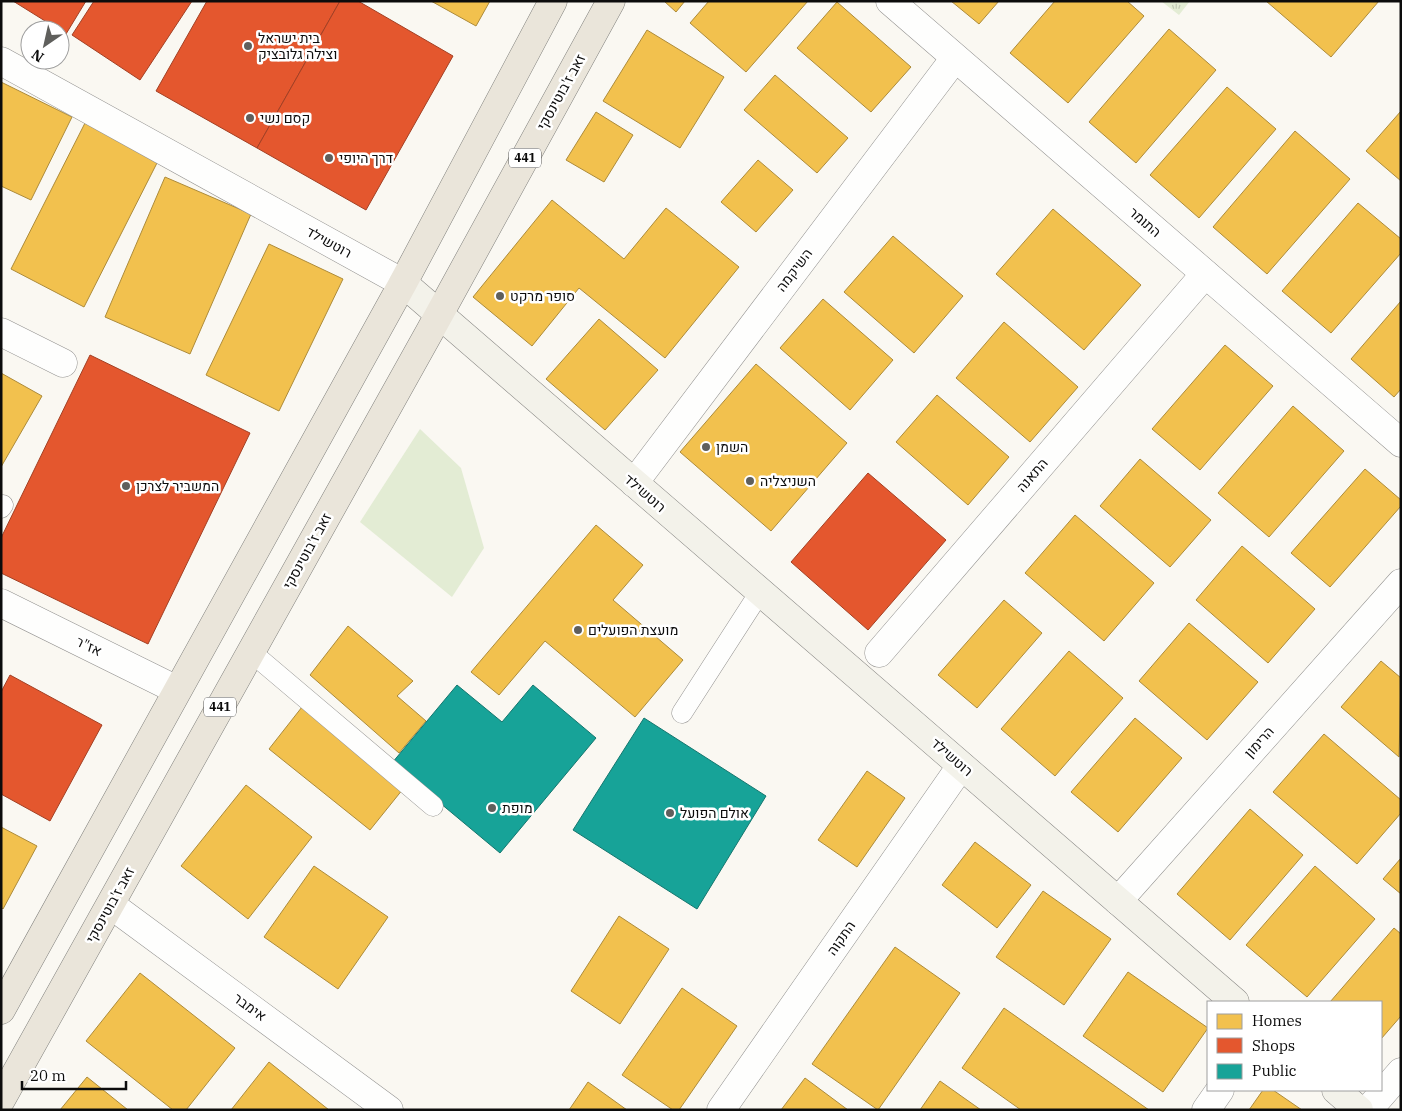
<svg xmlns="http://www.w3.org/2000/svg" width="1402" height="1111" viewBox="0 0 1402 1111" font-family="'IBM Plex Serif',Heebo,serif">
  <style>
    .park { fill: url(#park-tufts) }
    .garden { fill: #e3ecd4 }
    .homes { fill: #f2c14e; stroke: #ad8b3a }
    .shops { fill: #e4572e; stroke: #a34024 }
    .public { fill: #17a398; stroke: #14766e }
    .lines { fill: none; stroke-linecap: round; stroke-linejoin: round }
    .service-casing { stroke: #939290; stroke-width: 21 }
    .pedestrian-casing { stroke: #939290; stroke-width: 29 }
    .minor-casing { stroke: #939290; stroke-width: 29 }
    .tertiary-casing { stroke: #939290; stroke-width: 29 }
    .secondary-casing { stroke: #8a8986; stroke-width: 29 }
    .primary-casing { stroke: #80807d; stroke-width: 29 }
    .service { stroke: #fefefd; stroke-width: 20 }
    .pedestrian { stroke: #fefefd; stroke-width: 28 }
    .minor { stroke: #fefefd; stroke-width: 28 }
    .tertiary { stroke: #fefefd; stroke-width: 28 }
    .secondary { stroke: #f3f2ea; stroke-width: 28 }
    .primary { stroke: #eae5da; stroke-width: 28 }
    .poi-dot { fill: #5f5f5c; stroke: #fff; stroke-width: 2 }
    .labels { text-anchor: middle; stroke-width: 5; stroke-linejoin: round; paint-order: stroke }
    .shield { fill: #fff; stroke: #555; stroke-width: 1 }
    .shield-label { font-size: 12px; font-weight: bold; fill: #0c0c0c }
    .poi-label { font-size: 14px; fill: #0c0c0c; stroke: #fff; text-anchor: start }
    .street-label { font-size: 14px; fill: #0c0c0c; stroke: #fff }
  </style>
  <defs>
    <pattern id="park-tufts" width="24" height="20" patternUnits="userSpaceOnUse" patternTransform="scale(1.25)"><rect width="24" height="20" fill="#e3ecd4"/><path d="M3 7l-1-3M5 7V3M7 7l1-3M15 17l-1-3M17 17v-4M19 17l1-3" fill="none" stroke="#c2c9b5"/></pattern>
  </defs>
  <rect width="100%" height="100%" fill="#faf8f2"/>
  <!-- park -->
  <path class="park" d="M1161 1H1190L1179 15Z"/>
  <!-- garden -->
  <path class="garden" d="M420 429 461 468 484 548 452 597 360 522Z"/>
  <!-- homes -->
  <g class="homes">
    <path d="M431 1H490L476 26Z"/>
    <path d="M664 1H685L676 12Z"/>
    <path d="M709 1H808L746 72 690 23Z"/>
    <path d="M951 1H999L979 24Z"/>
    <path d="M1055 1H1127L1144 16 1068 103 1010 53Z"/>
    <path d="M1266 1H1379L1331 57Z"/>
    <path d="M837 2 911 67 871 112 797 48Z"/>
    <path d="M1169 29 1216 70 1136 163 1089 122Z"/>
    <path d="M647 30 724 77 680 148 603 101Z"/>
    <path d="M775 75 848 138 817 173 744 110Z"/>
    <path d="M1 82 72 117 31 200 1 186Z"/>
    <path d="M1227 87 1276 129 1199 218 1150 175Z"/>
    <path d="M1401 111V181L1366 151Z"/>
    <path d="M596 112 633 135 604 182 566 160Z"/>
    <path d="M85 123 158 161 84 307 11 269Z"/>
    <path d="M1295 131 1350 179 1267 274 1213 227Z"/>
    <path d="M758 160 793 190 756 232 721 202Z"/>
    <path d="M165 177 251 214 190 354 105 317Z"/>
    <path d="M552 200 624 259 666 208 739 267 665 358 579 288 532 346 473 297Z"/>
    <path d="M1358 203 1401 239V253L1331 333 1282 291Z"/>
    <path d="M1053 209 1141 285 1084 350 996 274Z"/>
    <path d="M893 236 963 296 914 353 844 292Z"/>
    <path d="M269 244 343 279 279 411 206 375Z"/>
    <path d="M823 299 893 360 850 410 780 348Z"/>
    <path d="M1401 301V389L1394 397 1351 359Z"/>
    <path d="M599 319 658 370 605 430 546 379Z"/>
    <path d="M1004 322 1078 387 1030 442 956 378Z"/>
    <path d="M1225 345 1273 386 1200 470 1152 429Z"/>
    <path d="M756 364 847 443 771 531 680 452Z"/>
    <path d="M1 373 42 396 1 467Z"/>
    <path d="M937 395 1009 457 968 505 896 442Z"/>
    <path d="M1293 406 1344 451 1269 537 1218 493Z"/>
    <path d="M1140 459 1211 520 1170 567 1100 506Z"/>
    <path d="M1365 469 1401 500V506L1330 587 1291 553Z"/>
    <path d="M1075 515 1154 583 1104 641 1025 573Z"/>
    <path d="M596 525 643 565 613 600 683 660 635 717 545 641 499 695 471 672Z"/>
    <path d="M1242 546 1315 609 1268 663 1196 600Z"/>
    <path d="M1004 600 1042 633 977 708 938 675Z"/>
    <path d="M1189 623 1258 682 1207 740 1139 681Z"/>
    <path d="M348 626 413 681 397 696 426 721 399 753 310 675Z"/>
    <path d="M1069 651 1123 698 1055 776 1001 729Z"/>
    <path d="M1381 661 1401 678 1399 757 1341 707Z"/>
    <path d="M302 707 403 789 370 830 269 749Z"/>
    <path d="M1135 718 1182 758 1118 832 1071 792Z"/>
    <path d="M1324 734 1401 800V813L1357 864 1273 792Z"/>
    <path d="M867 771 905 798 857 867 818 840Z"/>
    <path d="M246 785 312 837 248 919 181 866Z"/>
    <path d="M1250 809 1303 855 1230 940 1177 894Z"/>
    <path d="M1 827 37 846 3 909 1 907Z"/>
    <path d="M975 842 1031 885 997 928 942 885Z"/>
    <path d="M1401 858V894L1383 879Z"/>
    <path d="M314 866 388 917 338 989 264 937Z"/>
    <path d="M1315 866 1375 919 1307 997 1246 945Z"/>
    <path d="M1043 891 1111 939 1064 1005 996 957Z"/>
    <path d="M619 916 669 949 620 1024 571 991Z"/>
    <path d="M1394 928 1401 934V1016L1381 1039V1002H1330Z"/>
    <path d="M895 947 960 993 878 1110 812 1064Z"/>
    <path d="M1128 972 1208 1028 1163 1092 1083 1036Z"/>
    <path d="M140 973 235 1048 186 1110H173L86 1041Z"/>
    <path d="M682 988 737 1026 679 1110H673L622 1075Z"/>
    <path d="M1004 1008 1149 1110H1021L962 1068Z"/>
    <path d="M269 1062 329 1110H231Z"/>
    <path d="M87 1077 128 1110H60Z"/>
    <path d="M805 1078 848 1110H781Z"/>
    <path d="M940 1081 981 1110H920Z"/>
    <path d="M588 1082 627 1110H569Z"/>
    <path d="M1263 1090H1273L1302 1110H1249Z"/>
  </g>
  <!-- shops -->
  <g class="shops">
    <path d="M13 1H86L66 34Z"/>
    <path d="M94 1H192L140 80 72 35Z"/>
    <path d="M207 1H340L257 148 156 91Z"/>
    <path d="M340 1H358L453 56 366 210 257 148Z"/>
    <path d="M90 355 250 433 148 644 1 573V538Z"/>
    <path d="M868 473 946 540 868 630 791 562Z"/>
    <path d="M10 675 102 725 50 821 1 794V692Z"/>
  </g>
  <!-- public -->
  <g class="public">
    <path d="M457 685 502 722 533 685 596 738 500 853 392 763Z"/>
    <path d="M644 718 766 796 697 909 573 830Z"/>
  </g>
  <g class="lines">
    <!-- service casing -->
    <g class="service-casing">
      <g id="service">
        <path d="M1 508 3 505"/>
        <path d="M251 652 433 806"/>
        <path d="M682 713 760 592"/>
      </g>
    </g>
    <!-- pedestrian casing -->
    <g class="pedestrian-casing">
      <path id="pedestrian" d="M1368 1110 1401 1072"/>
    </g>
    <!-- minor casing -->
    <g class="minor-casing">
      <g id="minor">
        <path d="M890 1 1401 443"/>
        <path d="M1 332 63 363"/>
        <path d="M634 483 955 58"/>
        <path d="M1 603 177 690"/>
        <path d="M879 653 1205 274"/>
        <path d="M1118 901 1401 583"/>
        <path d="M111 905 389 1110"/>
        <path d="M721 1110 961 766"/>
        <path d="M1206 1110 1220 1090"/>
      </g>
    </g>
    <!-- tertiary casing -->
    <g class="tertiary-casing">
      <path id="tertiary" d="M1 61 403 283"/>
    </g>
    <!-- secondary casing -->
    <g class="secondary-casing">
      <g id="secondary">
        <path d="M403 283 1235 1002"/>
        <path d="M1336 1090 1359 1110"/>
      </g>
    </g>
    <!-- primary casing -->
    <g class="primary-casing">
      <g id="primary">
        <path d="M1 1010 403 283 553 1"/>
        <path d="M1 1100 430 331 611 1"/>
      </g>
    </g>
    <!-- service -->
    <use href="#service" class="service"/>
    <!-- pedestrian -->
    <use href="#pedestrian" class="pedestrian"/>
    <!-- minor -->
    <use href="#minor" class="minor"/>
    <!-- tertiary -->
    <use href="#tertiary" class="tertiary"/>
    <!-- secondary -->
    <use href="#secondary" class="secondary"/>
    <!-- primary -->
    <use href="#primary" class="primary"/>
  </g>
  <!-- markers -->
  <g class="poi-dot">
    <circle cx="248" cy="46" r="5"/>
    <circle cx="250" cy="118" r="5"/>
    <circle cx="329" cy="158" r="5"/>
    <circle cx="500" cy="296" r="5"/>
    <circle cx="706" cy="447" r="5"/>
    <circle cx="750" cy="481" r="5"/>
    <circle cx="126" cy="486" r="5"/>
    <circle cx="578" cy="630" r="5"/>
    <circle cx="492" cy="808" r="5"/>
    <circle cx="670" cy="813" r="5"/>
  </g>
  <g class="labels">
    <!-- shield labels -->
    <g class="shield">
      <rect x="509" y="148.5" width="32" height="19" rx="4"/>
      <rect x="204" y="697.5" width="32" height="19" rx="4"/>
    </g>
    <g class="shield-label">
      <text x="525" y="162">441</text>
      <text x="220" y="711">441</text>
    </g>
    <!-- poi labels -->
    <g class="poi-label">
      <text x="258" y="43">בית ישראל<tspan x="258" dy="16">וצילה גלובציק</tspan></text>
      <text x="260" y="123">קסם נשי</text>
      <text x="339" y="163">דרך היופי</text>
      <text x="510" y="301">סופר מרקט</text>
      <text x="716" y="452">השמן</text>
      <text x="760" y="486">השניצליה</text>
      <text x="136" y="491">המשביר לצרכן</text>
      <text x="588" y="635">מועצת הפועלים</text>
      <text x="502" y="813">מופת</text>
      <text x="680" y="818">אולם הפועל</text>
    </g>
    <!-- street labels -->
    <g class="street-label">
      <text transform="translate(561 92) rotate(-61)" y="5">זאב ז'בוטינסקי</text>
      <text transform="translate(1145 222) rotate(41)" y="5">התומר</text>
      <text transform="translate(329 242) rotate(29)" y="5">רוטשילד</text>
      <text transform="translate(794 270) rotate(-53)" y="5">השיקמה</text>
      <text transform="translate(1032 475) rotate(-49)" y="5">התאנה</text>
      <text transform="translate(645 493) rotate(41)" y="5">רוטשילד</text>
      <text transform="translate(307 551) rotate(-61)" y="5">זאב ז'בוטינסקי</text>
      <text transform="translate(89 646) rotate(26)" y="5">אז"ר</text>
      <text transform="translate(1259 742) rotate(-48)" y="5">הרימון</text>
      <text transform="translate(952 757) rotate(41)" y="5">רוטשילד</text>
      <text transform="translate(110 905) rotate(-61)" y="5">זאב ז'בוטינסקי</text>
      <text transform="translate(841 938) rotate(-55)" y="5">התקוה</text>
      <text transform="translate(250 1007) rotate(36)" y="5">אימבר</text>
    </g>
  </g>
  <!-- border -->
  <rect width="1402" height="1111" fill="none" stroke="#0c0c0c" stroke-width="5"/>
  <!-- legend -->
  <rect x="1207" y="1001" width="175" height="90" fill="#ffffff" stroke="#9e9e9e"/>
  <rect x="1217" y="1014" width="25" height="15" fill="#f2c14e" stroke="#9e9e9e"/>
  <text x="1252" y="1026" font-size="15" fill="#0c0c0c">Homes</text>
  <rect x="1217" y="1038" width="25" height="15" fill="#e4572e" stroke="#9e9e9e"/>
  <text x="1252" y="1051" font-size="15" fill="#0c0c0c">Shops</text>
  <rect x="1217" y="1064" width="25" height="15" fill="#17a398" stroke="#9e9e9e"/>
  <text x="1252" y="1076" font-size="15" fill="#0c0c0c">Public</text>
  <!-- north arrow -->
  <g transform="translate(45 45) rotate(214)"><circle r="24" fill="#ffffff" stroke="#9e9e9e"/>
  <path d="M0-4L9 19L0 12L-9 19Z" fill="#5f5f5c"/>
  <text y="-8" font-size="14" font-weight="bold" text-anchor="middle" fill="#0c0c0c">N</text>
  </g>
  <!-- scale -->
  <path d="M22 1081v8h104v-8" fill="none" stroke="#0c0c0c" stroke-width="2.5"/>
  <text x="30" y="1081" font-size="15" fill="#0c0c0c" stroke="#ffffff" stroke-width="4" paint-order="stroke">20 m</text>
</svg>
